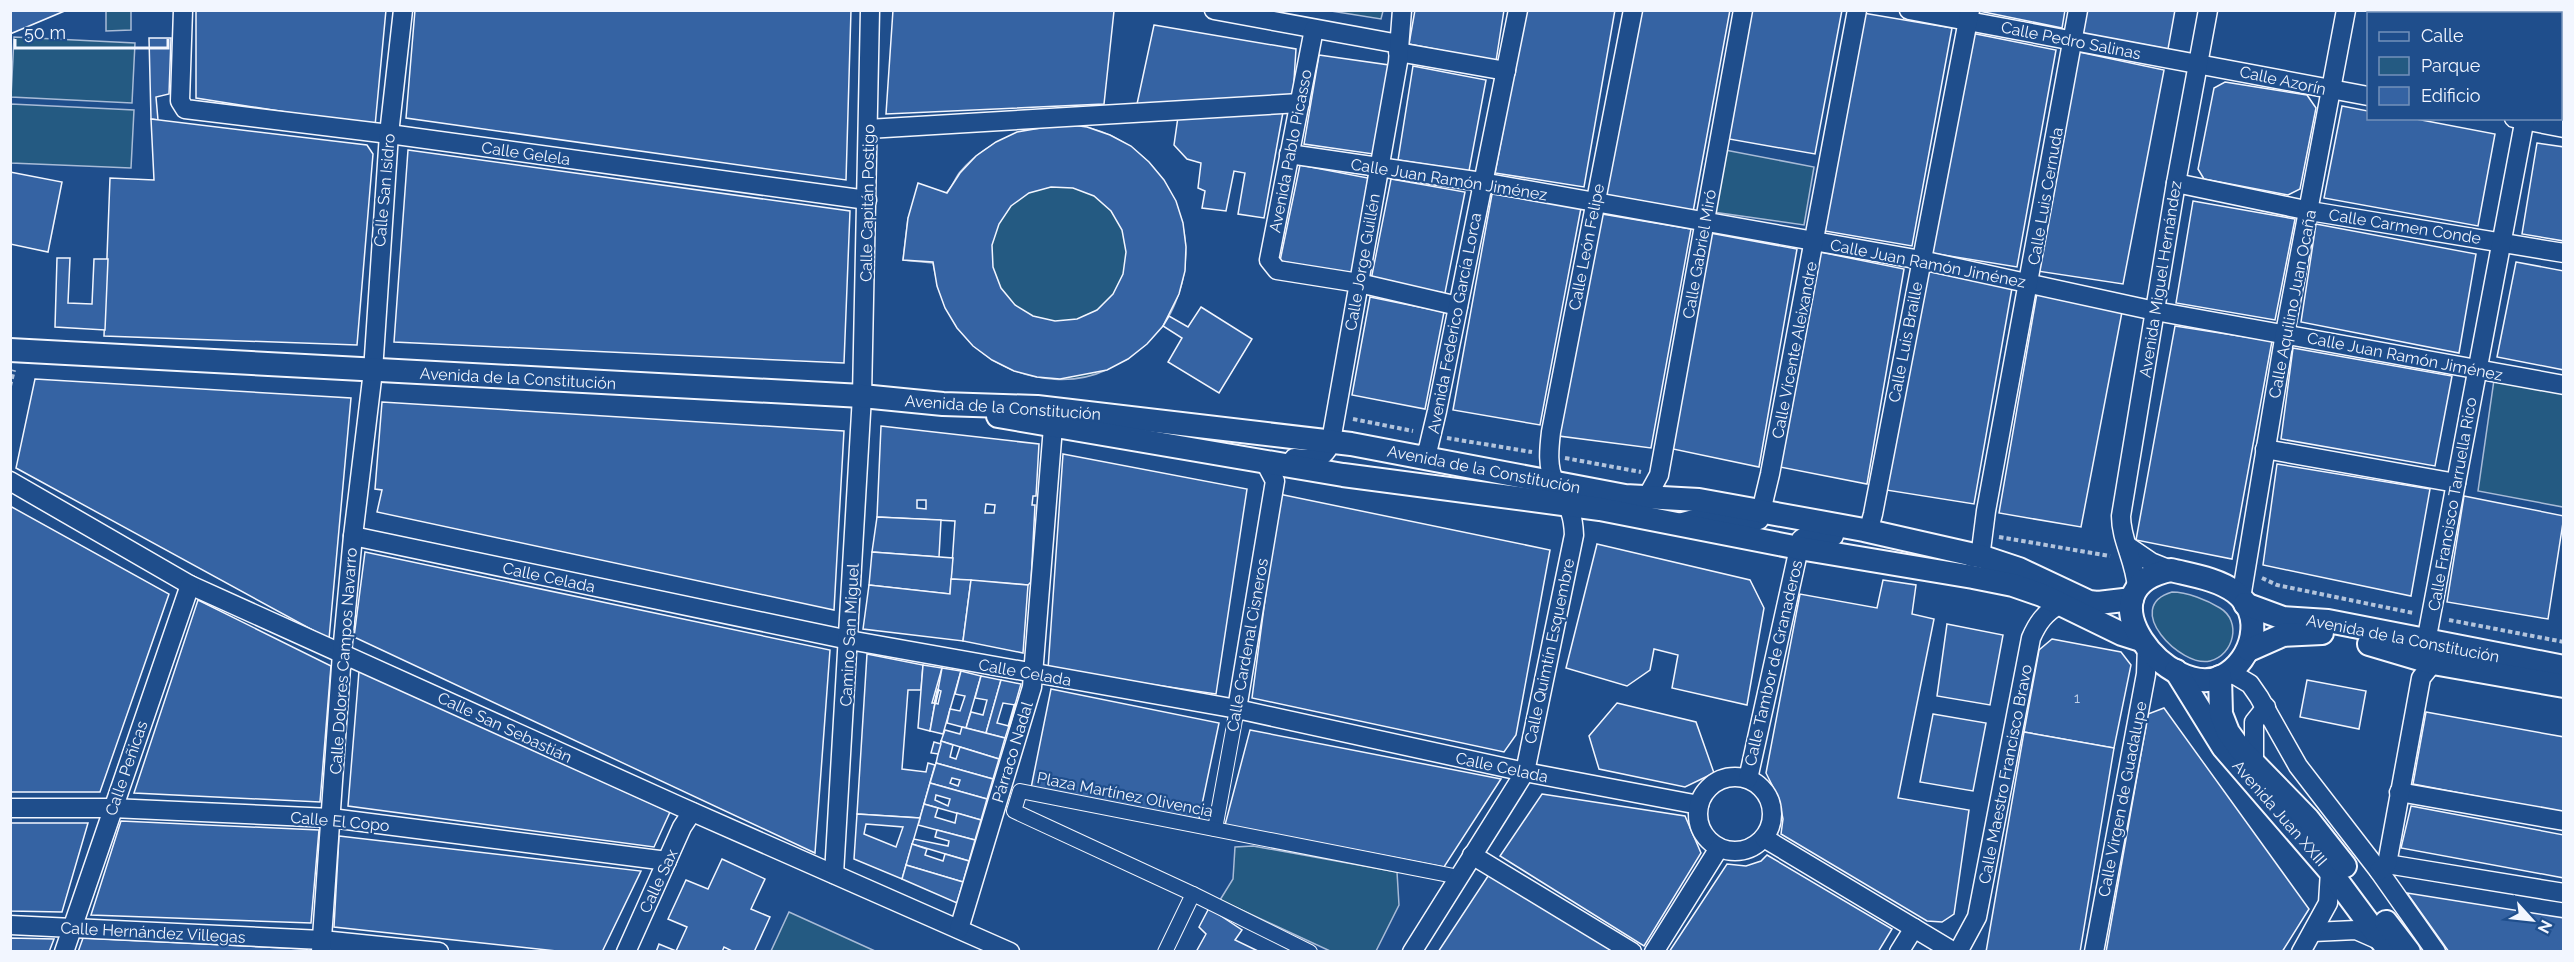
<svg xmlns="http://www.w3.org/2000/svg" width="2574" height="962" viewBox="0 0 2574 962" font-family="Raleway,sans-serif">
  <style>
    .green { fill: #245a82; stroke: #a8bbd7; stroke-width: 1.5 }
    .building { fill: #3563a3; stroke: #f2f6ff; stroke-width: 1.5; fill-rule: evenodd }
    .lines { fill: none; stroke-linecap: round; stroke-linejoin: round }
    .pedestrian-casing { stroke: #f2f6ff; stroke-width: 16 }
    .minor-casing { stroke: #f2f6ff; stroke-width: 21 }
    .tertiary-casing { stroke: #f2f6ff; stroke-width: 26 }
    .path { stroke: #b3c4dc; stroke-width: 4; stroke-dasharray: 4.5 3; stroke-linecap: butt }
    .pedestrian { stroke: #1f4e8c; stroke-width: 14 }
    .minor { stroke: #1f4e8c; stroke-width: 18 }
    .tertiary { stroke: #1f4e8c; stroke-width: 22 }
    .wall { stroke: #f2f6ff; stroke-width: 3 }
    .labels { text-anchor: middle; stroke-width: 4.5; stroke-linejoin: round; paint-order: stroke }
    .number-label { font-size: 14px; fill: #c3d1e8 }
    .street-label { font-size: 16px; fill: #f2f6ff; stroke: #1f4e8c }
  </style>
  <rect width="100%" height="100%" fill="#1f4e8c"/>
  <!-- green -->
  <g class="green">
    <path d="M106 11H131V30L106 31Z"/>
    <path d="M1331 11H1383L1381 19Z"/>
    <path d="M14 37 135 43 132 103 11 97Z"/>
    <path d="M11 104 134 110 131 168 11 163Z"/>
    <path d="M1040 126C1056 127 1075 124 1090 128 1157 146 1199 216 1182 283 1178 297 1172 314 1163 325 1154 336 1139 345 1128 353 1121 359 1114 366 1106 370 1075 385 1034 381 1004 366 962 345 941 308 933 263L903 260 908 218C920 210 938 203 947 192 953 186 955 178 960 172 981 147 1009 134 1040 126Z"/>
    <path d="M1725 150 1814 167 1804 225 1713 212Z"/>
    <path d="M2494 380 2563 394V507L2478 491Z"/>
    <path d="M2172 592C2187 592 2207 600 2220 608 2242 621 2234 655 2210 661 2181 668 2121 607 2172 592Z"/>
    <path d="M1253 846 1397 872 1399 905 1376 951H1330L1220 900 1233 879 1235 847Z"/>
    <path d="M789 912 875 951H771Z"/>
  </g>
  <!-- building -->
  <g class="building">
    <path d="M10 10H67L10 34Z"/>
    <path d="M196 10H386L375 126 196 98Z"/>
    <path d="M415 10H851L846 180 406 118Z"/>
    <path d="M893 10 1114 11 1104 104 886 114Z"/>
    <path d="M1415 10H1504L1496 61 1409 44Z"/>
    <path d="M1526 10H1615L1584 187 1495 173Z"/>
    <path d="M1640 10H1730L1693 212 1604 195Z"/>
    <path d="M1751 10H1842L1815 154 1729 139Z"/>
    <path d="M1974 10H2065L2062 28Z"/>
    <path d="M2085 10H2175L2168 49 2081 33Z"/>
    <path d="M1863 13 1952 28 1912 246 1825 231Z"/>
    <path d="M1154 25 1296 49 1293 96 1137 104Z"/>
    <path d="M1971 33 2056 50 2017 267 1931 253Z"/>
    <path d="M149 38H171L169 94 156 97 158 120 151 119Z"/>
    <path d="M2079 52 2164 70 2123 284 2037 271Z"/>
    <path d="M1319 55 1389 65 1373 154 1304 144Z"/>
    <path d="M1413 66 1486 80 1469 171 1398 160Z"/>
    <path d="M2225 82 2307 95 2316 108 2300 189 2288 195 2204 179 2198 169 2214 88Z"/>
    <path d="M2342 106 2368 111V118H2411L2495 134 2478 226 2324 198Z"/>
    <path d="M1283 112 1264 218 1238 214 1245 173 1234 171 1226 211 1202 208 1205 191 1198 188 1201 163 1187 159 1174 145 1178 117Z"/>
    <path d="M151 119 367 145 373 154 357 345 104 336 110 178 154 180Z"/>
    <path d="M1064 124 1087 127 1110 135 1131 146 1149 162 1164 180 1176 201 1183 223 1186 247 1185 271 1179 294 1163 326 1147 344 1128 359 1107 370 1060 379 1037 377 1014 371 992 360 973 346 957 328 945 308 937 286 933 262 903 260 908 218 918 183 947 193 960 173 976 156 996 142 1017 132ZM1051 187 1073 188 1094 196 1111 211 1122 230 1126 252 1123 274 1113 294 1097 310 1077 319 1055 321 1033 316 1015 305 1001 288 993 267 992 245 999 224 1011 206 1029 193Z"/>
    <path d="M2537 143 2564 147V241L2522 234Z"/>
    <path d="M408 150 850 211 844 363 394 342Z"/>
    <path d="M1300 165 1368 178 1353 274 1280 261Z"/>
    <path d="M10 172 62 182 48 252 10 244Z"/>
    <path d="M1391 179 1465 192 1445 293 1371 280Z"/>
    <path d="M1492 194 1581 208 1540 425 1453 410Z"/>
    <path d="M2193 201 2295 219 2275 320 2176 303Z"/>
    <path d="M1602 214 1691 229 1651 448 1559 436Z"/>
    <path d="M2316 224 2476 254 2459 353 2301 322Z"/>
    <path d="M1710 233 1797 249 1759 467 1673 449Z"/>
    <path d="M1820 252 1904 269 1867 484 1780 467Z"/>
    <path d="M57 258H70L68 303 92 304 94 259H108L105 330 55 327Z"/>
    <path d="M2516 262 2564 271V370L2497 357Z"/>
    <path d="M1926 271 2012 288 1974 504 1886 490Z"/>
    <path d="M2037 293 2122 312 2081 527 1999 513Z"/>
    <path d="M1370 297 1444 312 1425 409 1352 395Z"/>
    <path d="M1201 307 1252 339 1219 393 1168 362 1182 338 1163 326 1169 316 1188 327Z"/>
    <path d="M2175 326 2272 341 2232 559 2136 540Z"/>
    <path d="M2293 348 2452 376 2435 466 2281 439Z"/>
    <path d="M35 379 351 398 329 639 16 468Z"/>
    <path d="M382 402 844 431 834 610 377 512 382 490 375 489Z"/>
    <path d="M881 426 1039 444 1036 496H1033L1032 505H1035L1031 582 1028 585 951 579 955 521 877 517ZM917 500H926V509L917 508ZM986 504 995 505 994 513H985Z"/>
    <path d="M1063 454 1247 489 1216 694 1048 669Z"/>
    <path d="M2277 464 2430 489 2411 596 2263 565Z"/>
    <path d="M1279 494 1550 550 1516 735 1504 752 1252 698Z"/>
    <path d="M2464 496 2564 516 2548 619 2447 602Z"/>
    <path d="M10 506 169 594 100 792H10Z"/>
    <path d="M877 517 941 520 939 557 872 552Z"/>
    <path d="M1597 544 1750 580 1764 608 1747 705 1672 688 1678 655 1654 649 1650 670 1627 686 1566 668Z"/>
    <path d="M365 552 830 650 815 853 354 637Z"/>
    <path d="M872 552 953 558 950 594 869 585Z"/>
    <path d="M951 579 971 580 963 641 863 629 869 585 950 594Z"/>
    <path d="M971 580 1028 585 1023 653 963 641Z"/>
    <path d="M1883 580 1916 585 1912 614 1934 619 1898 798 1969 810 1954 914 1942 922 1927 921 1781 834 1783 819 1779 799 1766 773 1800 594 1877 608Z"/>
    <path d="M198 600 331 666 320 802 134 793Z"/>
    <path d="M1947 624 2003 635 1990 705 1937 696Z"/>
    <path d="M2052 639 2121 652 2131 665 2114 748 2024 732 2039 650Z"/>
    <path d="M867 654 923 665 921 690H908L902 769 926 772 928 763 935 765 920 818 857 814Z"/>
    <path d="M923 665 942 668 932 703H935L930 731 918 728Z"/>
    <path d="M942 668 961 671 943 734 930 731 935 703 938 704 941 691 938 690Z"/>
    <path d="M359 671 670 812 654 847 348 806Z"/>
    <path d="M961 671 981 676 966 728 947 723 950 709 960 711 965 696 955 694Z"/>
    <path d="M981 676 1001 680 986 733 966 728 971 712 983 715 987 700 975 698Z"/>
    <path d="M1001 680 1021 684 1015 705 1003 703 997 723 1009 726 1005 738 986 733Z"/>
    <path d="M2307 680 2366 691 2359 729 2300 717Z"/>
    <path d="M1051 689 1219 723 1199 819 1031 788Z"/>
    <path d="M1617 703 1696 722 1714 773 1685 787 1599 769 1589 736Z"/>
    <path d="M2164 708 2309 909 2282 952H2106L2148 714Z"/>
    <path d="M2426 712 2564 737V813L2413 784Z"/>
    <path d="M1933 714 1986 723 1973 791 1920 782Z"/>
    <path d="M962 727 1005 738 999 759 941 741 945 730 960 734Z"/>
    <path d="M1250 730 1501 779 1444 867 1225 825Z"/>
    <path d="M2024 732 2114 748 2080 952H1986Z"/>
    <path d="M941 741 953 745 950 757 956 759 960 747 999 759 993 779 936 763Z"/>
    <path d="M934 742 941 744 938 754 931 753Z"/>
    <path d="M936 763 993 779 987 799 930 783ZM952 778 960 780 958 786 950 783Z"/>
    <path d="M930 783 987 799 981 820 924 804ZM936 795 950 799 948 806 935 800Z"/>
    <path d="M1542 794 1685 816 1701 853 1644 946 1500 856Z"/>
    <path d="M924 804 938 808 935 817 955 823 957 813 981 820 975 840 918 825Z"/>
    <path d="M2411 806 2564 835V878L2401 848Z"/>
    <path d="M857 814 920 818 902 879 854 859ZM866 824 903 827 896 847 864 834Z"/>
    <path d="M121 821 319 830 311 923 91 915Z"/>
    <path d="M10 823H88L62 912 10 911Z"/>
    <path d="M937 830 975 840 969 861 912 844 914 839 948 846 949 841 935 837Z"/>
    <path d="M339 836 641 871 602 952H566L334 927Z"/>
    <path d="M912 844 927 849 925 855 943 861 945 854 969 861 963 882 906 865Z"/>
    <path d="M1767 855 1892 929 1878 952H1669L1727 864 1746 866 1761 861Z"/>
    <path d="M722 859 765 879 751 909 770 917 754 952H734L724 947 722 952H656L659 944 676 951 687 927 668 919 686 880 708 889Z"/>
    <path d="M906 865 963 882 957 903 902 879Z"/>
    <path d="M1490 873 1615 952H1438Z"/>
    <path d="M2407 893 2564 918V952H2449Z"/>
    <path d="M1209 908 1242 930 1235 940 1260 952H1196L1206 934 1199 927Z"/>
    <path d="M10 938 54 939 49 952H10Z"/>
    <path d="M83 938 307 949V952H78Z"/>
  </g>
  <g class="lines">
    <!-- pedestrian casing -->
    <g class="pedestrian-casing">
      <g id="pedestrian">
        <path d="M1215 829 1237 709"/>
        <path d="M1165 952 1193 894"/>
        <path d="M1310 952 1193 894 1014 811 1020 791 1459 877"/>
      </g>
    </g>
    <!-- minor casing -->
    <g class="minor-casing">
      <g id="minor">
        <path d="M183 10 180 101 185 109 389 134 867 200"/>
        <path d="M1214 10 1399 44"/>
        <path d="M1909 10 2368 96"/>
        <path d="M2545 14 2546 10"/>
        <path d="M1314 29 1269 260 1277 270 1359 283 1458 306"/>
        <path d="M1398 52 1506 71"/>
        <path d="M2514 118 2564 128"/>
        <path d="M868 129 1300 103"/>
        <path d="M1289 154 1482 182 1921 260 2155 311 2564 385"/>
        <path d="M2176 183 2310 211 2564 253"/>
        <path d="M2265 449 2456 483"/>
        <path d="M1422 457 1428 449 1437 411 1518 10"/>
        <path d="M1294 458C1312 460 1325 461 1331 441L1398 62 1402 10"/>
        <path d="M10 481 190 585 679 806 1010 952"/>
        <path d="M1648 495 1659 475 1743 10"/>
        <path d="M1679 523 1705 516 1749 524 1759 520 1770 474 1857 10"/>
        <path d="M1864 530 1870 525 1873 514 1970 10"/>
        <path d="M353 536 849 640 1237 709 1525 772 1699 805"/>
        <path d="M2129 547 2151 562 2171 570"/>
        <path d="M1971 557H1983L1981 550 1986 511 2078 10"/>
        <path d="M2137 588C2135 560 2121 541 2121 516L2176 183 2208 10"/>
        <path d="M2241 598 2285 333 2346 10"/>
        <path d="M2426 642 2525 118"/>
        <path d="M2230 672 2250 684 2259 697 2298 766 2379 871 2436 952"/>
        <path d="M1237 709 1275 481 1265 462"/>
        <path d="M2254 763V722L2266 707"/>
        <circle cx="1735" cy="814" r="37"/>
        <path d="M1748 779 1801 539 1812 532 1834 536"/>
        <path d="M2399 792 2564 821"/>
        <path d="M10 808H112L331 818 667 861"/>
        <path d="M1764 838 1954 952"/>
        <path d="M1472 855 1632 952"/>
        <path d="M2387 864 2564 893"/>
        <path d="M2379 871 2387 864 2421 678 2433 663"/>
        <path d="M834 874 862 396 870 10"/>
        <path d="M10 925 322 940 439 952"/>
        <path d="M959 929 1032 687 1053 427"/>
        <path d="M2313 932 2356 930 2381 941"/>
        <path d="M64 952 190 585"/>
        <path d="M321 952 342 653 353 536 373 371 389 134 403 10"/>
        <path d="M626 952 682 827 692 812"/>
        <path d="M1412 952 1525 772 1574 535C1573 509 1566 504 1555 483 1547 467 1549 449 1551 432L1633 10"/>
        <path d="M1654 952 1719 848"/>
        <path d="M1899 952 1914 928"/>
        <path d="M1958 952 1977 917 2031 638C2038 622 2045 613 2060 604"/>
        <path d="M2094 952 2146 674 2147 646"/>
        <path d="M2301 952 2328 903 2330 871"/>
      </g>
    </g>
    <!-- tertiary casing -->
    <g class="tertiary-casing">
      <g id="tertiary">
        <path d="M10 350 862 396 943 404 1037 407 1351 444 1625 496 1699 500 1864 530 1983 557 2019 569 2089 602 2098 603 2132 599"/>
        <path d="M998 416 1343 475 1600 509 1799 548 1973 577 2013 585 2042 595 2122 634 2141 640"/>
        <path d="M2171 570C2191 575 2218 579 2235 592 2265 615 2253 660 2223 676 2169 703 2078 588 2171 570Z"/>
        <path d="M2245 604 2283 618 2328 621 2564 667"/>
        <path d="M2369 644 2433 663 2564 686"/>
        <path d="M2249 650 2283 635 2322 633"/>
        <path d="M2176 671 2223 747 2330 871 2390 952"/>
        <path d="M2220 677 2221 714 2228 732 2241 750 2308 819 2345 866"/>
        <path d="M2386 922 2409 952"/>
      </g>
    </g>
    <!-- path -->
    <g class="path">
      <path d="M10 386 14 370"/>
      <path d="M1353 419 1413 431"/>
      <path d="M1447 438 1532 452"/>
      <path d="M1565 458 1641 472"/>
      <path d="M1999 537 2110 556"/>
      <path d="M2262 578 2277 585 2413 613"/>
      <path d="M2449 620 2564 642"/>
    </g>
    <!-- pedestrian -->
    <use href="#pedestrian" class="pedestrian"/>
    <!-- minor -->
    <use href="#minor" class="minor"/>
    <!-- tertiary -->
    <use href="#tertiary" class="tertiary"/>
    <!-- wall -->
    <g class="wall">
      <path d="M935 703 938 690"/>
      <path d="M1009 726 1015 705"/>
    </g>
  </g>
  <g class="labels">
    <!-- number labels -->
    <g class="number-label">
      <text x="2077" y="703">1</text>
    </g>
    <!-- street labels -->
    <g class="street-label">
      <text transform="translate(2071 40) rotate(11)" y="6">Calle Pedro Salinas</text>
      <text transform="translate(2283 80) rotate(12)" y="6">Calle Azorín</text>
      <text transform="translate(1290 151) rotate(-79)" y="6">Avenida Pablo Picasso</text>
      <text transform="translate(526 153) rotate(8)" y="6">Calle Gelela</text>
      <text transform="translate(1449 179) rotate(9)" y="6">Calle Juan Ramón Jiménez</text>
      <text transform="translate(384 190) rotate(-85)" y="6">Calle San Isidro</text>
      <text transform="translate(2045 196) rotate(-80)" y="6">Calle Luis Cernuda</text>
      <text transform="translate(867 203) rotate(-89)" y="6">Calle Capitán Postigo</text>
      <text transform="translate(2405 226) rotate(9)" y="6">Calle Carmen Conde</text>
      <text transform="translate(1586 247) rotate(-79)" y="6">Calle León Felipe</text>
      <text transform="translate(1699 254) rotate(-80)" y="6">Calle Gabriel Miró</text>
      <text transform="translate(1362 262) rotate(-80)" y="6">Calle Jorge Guillén</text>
      <text transform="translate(1928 263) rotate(11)" y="6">Calle Juan Ramón Jiménez</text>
      <text transform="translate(2160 279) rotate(-81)" y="6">Avenida Miguel Hernández</text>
      <text transform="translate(2292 304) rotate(-79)" y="6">Calle Aquilino Juan Ocaña</text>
      <text transform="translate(1454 323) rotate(-79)" y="6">Avenida Federico García Lorca</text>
      <text transform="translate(1905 342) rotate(-79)" y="6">Calle Luis Braille</text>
      <text transform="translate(1794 350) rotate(-79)" y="6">Calle Vicente Aleixandre</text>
      <text transform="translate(2405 356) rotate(11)" y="6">Calle Juan Ramón Jiménez</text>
      <text transform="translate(518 378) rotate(3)" y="6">Avenida de la Constitución</text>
      <text transform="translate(1003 407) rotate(4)" y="6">Avenida de la Constitución</text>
      <text transform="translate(1484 469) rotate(11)" y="6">Avenida de la Constitución</text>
      <text transform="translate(2452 504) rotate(-80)" y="6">Calle Francisco Tarruella Rico</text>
      <text transform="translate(549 577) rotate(12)" y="6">Calle Celada</text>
      <text transform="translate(849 635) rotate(-87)" y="6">Camino San Miguel</text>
      <text transform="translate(2403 638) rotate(11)" y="6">Avenida de la Constitución</text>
      <text transform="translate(1247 645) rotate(-80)" y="6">Calle Cardenal Cisneros</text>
      <text transform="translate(1549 651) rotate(-78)" y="6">Calle Quimtín Esquembre</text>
      <text transform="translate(343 661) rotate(-86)" y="6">Calle Dolores Campos Navarro</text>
      <text transform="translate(1773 663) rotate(-77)" y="6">Calle Tambor de Granaderos</text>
      <text transform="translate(1025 672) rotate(10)" y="6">Calle Celada</text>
      <text transform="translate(505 727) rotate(25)" y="6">Calle San Sebastián</text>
      <text transform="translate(1012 752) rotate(-73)" y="6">Párraco Nadal</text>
      <text transform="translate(1502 767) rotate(12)" y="6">Calle Celada</text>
      <text transform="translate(126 768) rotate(-71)" y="6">Calle Peñicas</text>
      <text transform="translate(2005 774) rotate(-79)" y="6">Calle Maestro Francisco Bravo</text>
      <text transform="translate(1125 794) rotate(11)" y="6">Plaza Martínez Olivencia</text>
      <text transform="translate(2122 799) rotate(-79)" y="6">Calle Virgen de Guadalupe</text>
      <text transform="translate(2280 813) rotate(49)" y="6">Avenida Juan XXIII</text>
      <text transform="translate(340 821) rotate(5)" y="6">Calle El Copo</text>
      <text transform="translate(658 881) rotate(-65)" y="6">Calle Sax</text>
      <text transform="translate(153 932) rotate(3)" y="6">Calle Hernández Villegas</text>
    </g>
  </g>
  <!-- border -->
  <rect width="2574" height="962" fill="none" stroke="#f2f6ff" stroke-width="24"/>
  <!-- legend -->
  <rect x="2367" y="12" width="195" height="108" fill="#1f4e8c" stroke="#7391ba" stroke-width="1.5"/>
  <rect x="2379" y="32" width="30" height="9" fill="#1f4e8c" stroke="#7391ba" stroke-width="1.5"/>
  <text x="2421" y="42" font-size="18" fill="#f2f6ff">Calle</text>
  <rect x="2379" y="57" width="30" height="18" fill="#245a82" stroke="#7391ba" stroke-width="1.5"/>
  <text x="2421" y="72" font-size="18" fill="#f2f6ff">Parque</text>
  <rect x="2379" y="87" width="30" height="18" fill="#3563a3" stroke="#7391ba" stroke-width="1.5"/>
  <text x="2421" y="102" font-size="18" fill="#f2f6ff">Edificio</text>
  <!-- north arrow -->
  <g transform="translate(2532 920) rotate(117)" stroke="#1f4e8c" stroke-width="4.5" paint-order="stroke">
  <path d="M0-4.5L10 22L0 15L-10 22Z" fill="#f2f6ff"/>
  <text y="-9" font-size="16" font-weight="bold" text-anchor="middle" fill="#f2f6ff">N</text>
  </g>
  <!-- scale -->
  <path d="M15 39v9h153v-9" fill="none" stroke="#f2f6ff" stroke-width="3"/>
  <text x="24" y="39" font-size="18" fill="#f2f6ff" stroke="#1f4e8c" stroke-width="4.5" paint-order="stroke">50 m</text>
</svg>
